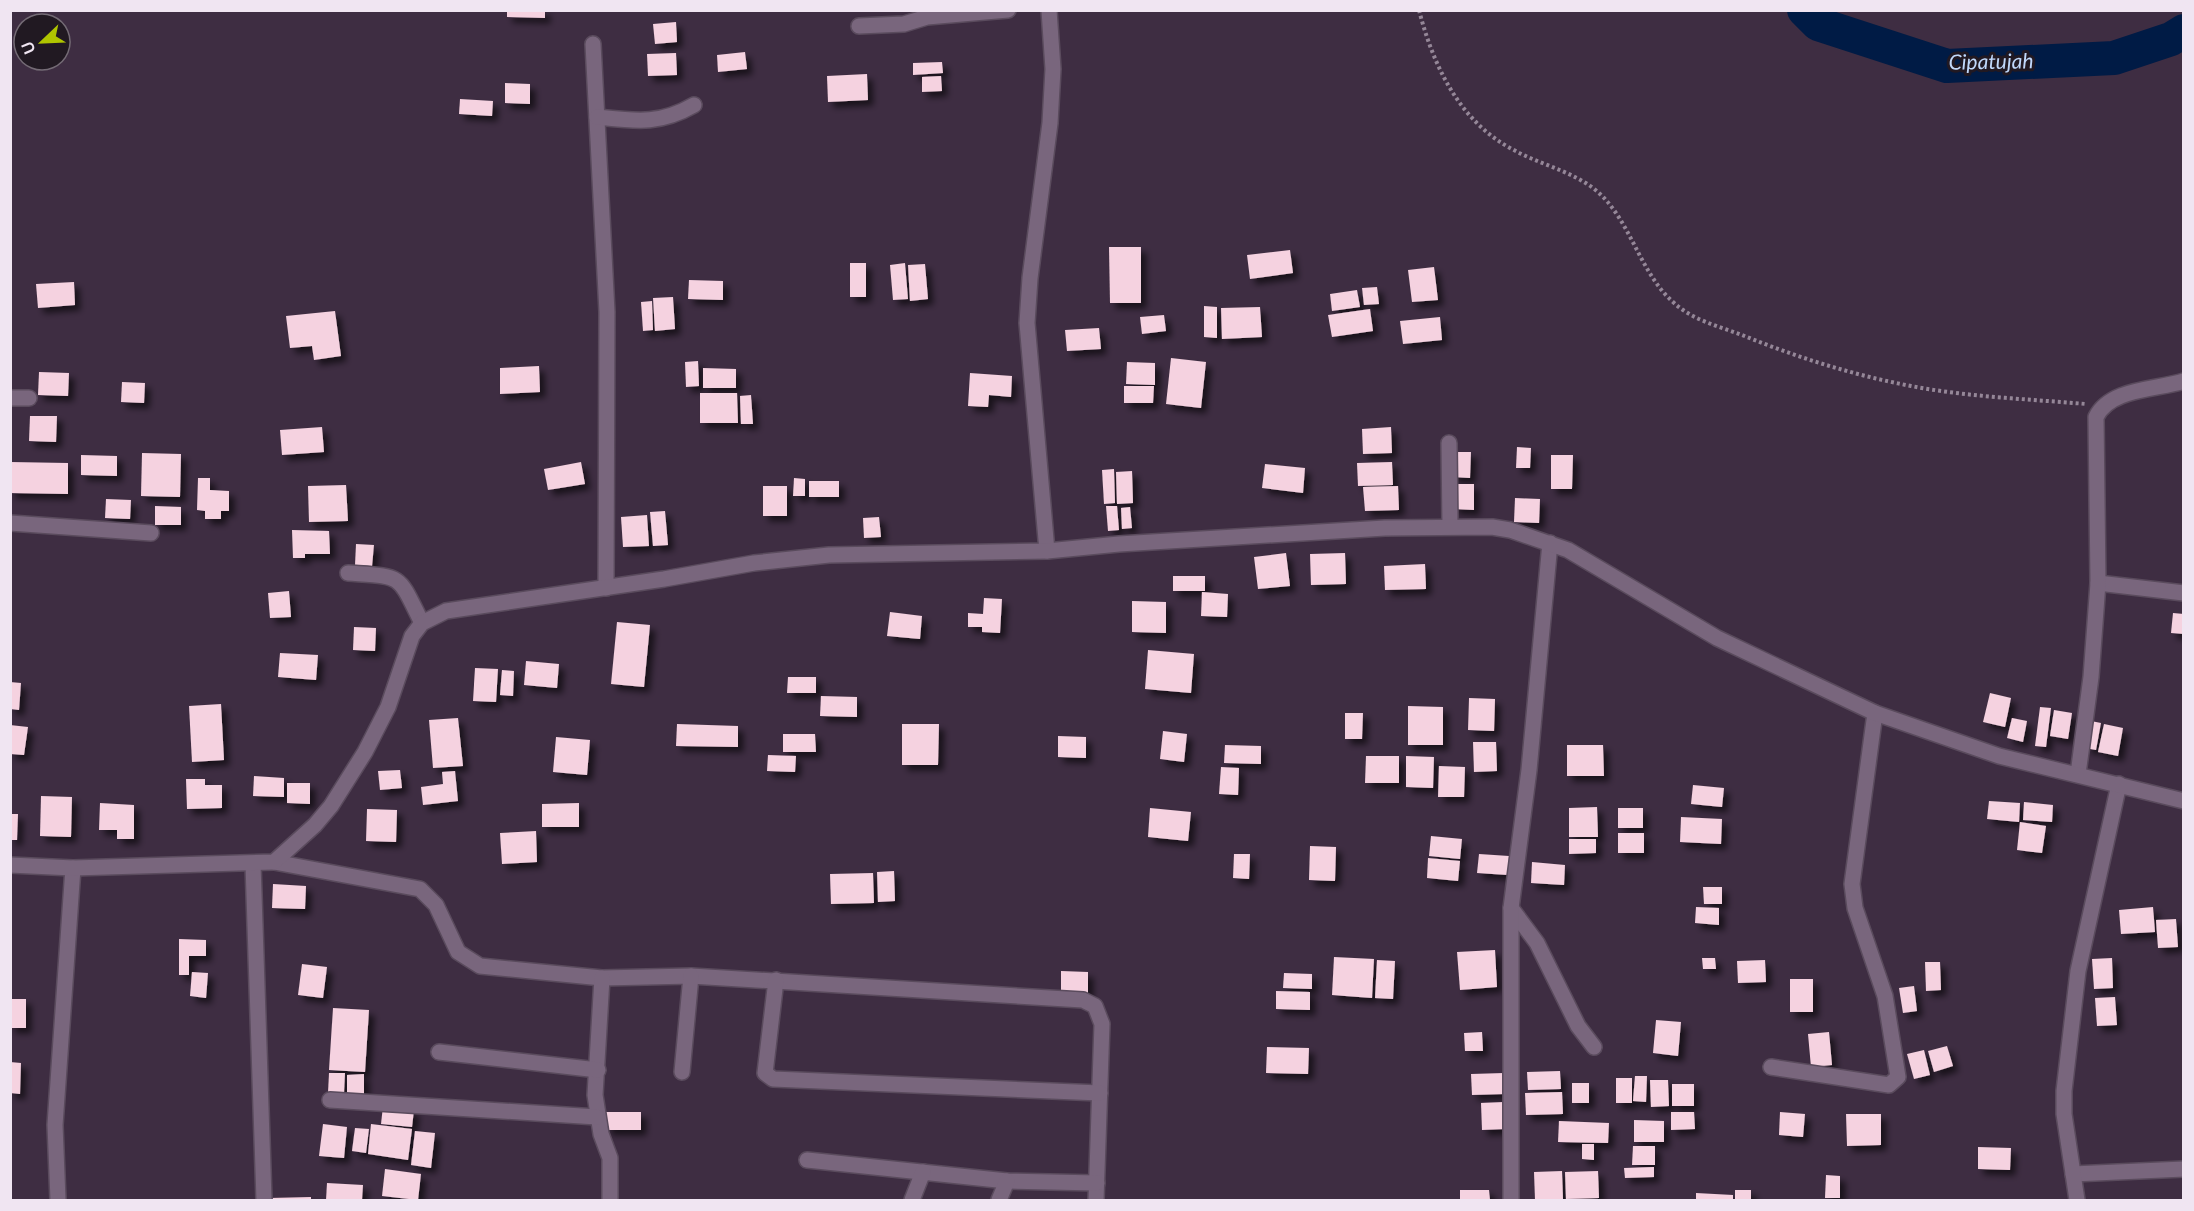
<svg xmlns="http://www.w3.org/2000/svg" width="2194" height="1211" viewBox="0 0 2194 1211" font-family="Lato,sans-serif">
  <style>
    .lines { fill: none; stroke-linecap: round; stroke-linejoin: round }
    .river { stroke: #001b45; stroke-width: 34 }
    .building { fill: #f5d2e0; filter: url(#shadow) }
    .minor-casing { stroke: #5a4b5d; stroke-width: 18 }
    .tertiary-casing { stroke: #5a4b5d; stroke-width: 18 }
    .path { stroke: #958798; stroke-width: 4; stroke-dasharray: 3 3; stroke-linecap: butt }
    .minor { stroke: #79667d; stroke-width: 15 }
    .tertiary { stroke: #79667d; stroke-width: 15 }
    .labels { text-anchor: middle; stroke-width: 6; stroke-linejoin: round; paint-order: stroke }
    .water-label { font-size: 21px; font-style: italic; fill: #c0d8fb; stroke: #211922 }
  </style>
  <defs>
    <filter id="shadow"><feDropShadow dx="5.5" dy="5.5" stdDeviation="3" flood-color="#0009"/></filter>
  </defs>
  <rect width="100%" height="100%" fill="#3e2d42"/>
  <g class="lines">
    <!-- river -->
    <path class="river" d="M1804 10 1818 24 1947 66 2114 58 2171 39 2184 31"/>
  </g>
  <!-- building -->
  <g class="building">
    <path d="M507 10H545V18L507 17Z"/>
    <path d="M676 22 677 42 655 44 653 24Z"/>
    <path d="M745 52 747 69 718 72 717 55Z"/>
    <path d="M676 53 677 75 648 76 647 54Z"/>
    <path d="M942 62 943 73 913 75V63Z"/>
    <path d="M867 74 868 100 828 102 827 76Z"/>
    <path d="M941 76 942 91 922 92V77Z"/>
    <path d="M505 83 530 84V104L505 103Z"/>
    <path d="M460 99 493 101 492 116 459 114Z"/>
    <path d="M1109 247H1141V303H1110Z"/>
    <path d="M1290 250 1293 273 1250 279 1247 255Z"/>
    <rect x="850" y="263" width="16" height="34"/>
    <path d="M905 263 908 299 893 300 890 265Z"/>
    <path d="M925 264 928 299 910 301 908 265Z"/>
    <path d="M1434 267 1438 300 1412 302 1408 270Z"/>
    <path d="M689 280 723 281V300L688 299Z"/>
    <path d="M74 282 75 305 38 308 36 284Z"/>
    <path d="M1377 287 1379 304 1364 305 1362 288Z"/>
    <path d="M1357 290 1360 307 1332 311 1330 294Z"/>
    <path d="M673 297 675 329 655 331 653 298Z"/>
    <path d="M652 301 653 330 643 331 641 302Z"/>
    <path d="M1204 306 1217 307V338L1204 337Z"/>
    <path d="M1260 307 1262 337 1222 339 1221 308Z"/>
    <path d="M1370 309 1373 331 1332 337 1328 315Z"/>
    <path d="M335 311 341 356 314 360 312 346 290 348 286 316Z"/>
    <path d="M1164 315 1166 331 1142 334 1140 317Z"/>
    <path d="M1440 317 1442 340 1403 344 1400 321Z"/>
    <path d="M1099 328 1101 349 1067 351 1065 330Z"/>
    <path d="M1171 358 1206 362 1201 408 1166 404Z"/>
    <path d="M698 361 699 386 686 387 685 362Z"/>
    <path d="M1127 362 1155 363V385L1126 384Z"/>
    <path d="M539 366 540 392 500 394V368Z"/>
    <path d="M703 368 736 369V388H703Z"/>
    <path d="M39 372 69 373 68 396 38 395Z"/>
    <path d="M970 373 1012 376 1011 397 989 395 988 407 968 406Z"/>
    <path d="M122 382 145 383 144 403 121 402Z"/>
    <path d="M1124 386H1154L1153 403H1124Z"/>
    <path d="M700 393H737L738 423H700Z"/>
    <path d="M751 395 753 424H741L740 396Z"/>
    <path d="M30 416H57L56 442 29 441Z"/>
    <path d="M322 427 324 452 282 455 280 430Z"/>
    <path d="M1391 427 1392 453 1363 454 1362 429Z"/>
    <path d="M1517 447 1531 448 1530 468H1516Z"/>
    <path d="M1453 452H1471L1470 478 1452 477Z"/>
    <path d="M142 453 181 454 180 497 141 496Z"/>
    <path d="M81 455 117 456V476L81 475Z"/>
    <path d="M1551 455H1573L1572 489H1551Z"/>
    <path d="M10 462 68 463V494L10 493Z"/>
    <path d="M581 462 585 484 548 490 544 469Z"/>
    <path d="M1392 462 1393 485 1358 486 1357 463Z"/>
    <path d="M1265 464 1305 468 1303 493 1262 488Z"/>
    <path d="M1114 469 1115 503 1104 504 1102 470Z"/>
    <path d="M1132 471 1133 503 1117 504 1116 472Z"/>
    <path d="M198 478H210V490L229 491V511H221V519H205V511L197 510Z"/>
    <path d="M794 478 805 479V496H793Z"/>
    <rect x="809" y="481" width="30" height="16"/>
    <path d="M1454 484H1474V510L1453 509Z"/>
    <path d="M346 485 348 521 309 522 308 486Z"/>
    <rect x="763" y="486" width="24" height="30"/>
    <path d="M1398 486 1399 510 1365 511 1363 487Z"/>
    <path d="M1515 498 1540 499 1539 523 1514 522Z"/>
    <path d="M106 499 131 500 130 519 105 518Z"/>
    <path d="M155 506 181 507V525H155Z"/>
    <path d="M1106 506H1117L1119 530 1108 531Z"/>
    <path d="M1130 507 1132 528 1122 529 1121 508Z"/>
    <path d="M665 511 668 545 653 546 650 512Z"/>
    <path d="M647 515 649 546 623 547 621 517Z"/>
    <path d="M879 517 881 537 864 538 863 518Z"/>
    <path d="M292 530 329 531 330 554H305V558H293Z"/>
    <path d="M356 544 374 545 372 566 355 565Z"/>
    <path d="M1286 553 1290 586 1258 589 1254 557Z"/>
    <path d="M1345 553 1346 584 1311 585 1310 554Z"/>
    <path d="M1425 564 1426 589 1385 590 1384 566Z"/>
    <rect x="1173" y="576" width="32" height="15"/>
    <path d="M289 591 291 617 270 618 268 593Z"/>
    <path d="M1202 592 1228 594 1227 617 1201 616Z"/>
    <path d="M984 598 1002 599 1000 633 982 632V627H968V613L983 614Z"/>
    <path d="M1132 601 1166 602V633L1132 632Z"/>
    <path d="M890 612 922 616 920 639 887 636Z"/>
    <path d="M2173 613 2184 614V634L2171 633Z"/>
    <path d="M617 622 650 625 644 687 611 684Z"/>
    <path d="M354 627 376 628 375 651 353 650Z"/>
    <path d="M1148 650 1194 654 1191 693 1145 689Z"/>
    <path d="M280 653 318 655 316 680 278 677Z"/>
    <path d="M526 661 559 664 557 688 524 685Z"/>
    <path d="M475 668 498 669 496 702 473 701Z"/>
    <path d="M502 670 514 671 513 696 500 695Z"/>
    <path d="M788 677H816V693H787Z"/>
    <path d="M10 682 21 683 19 710 10 709Z"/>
    <path d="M1990 693 2011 698 2005 727 1983 722Z"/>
    <path d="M821 696 857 697V717L820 716Z"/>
    <path d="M1469 698 1495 699 1494 731 1468 730Z"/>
    <path d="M221 704 224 760 192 762 189 706Z"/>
    <path d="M1408 706 1443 707V745H1408Z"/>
    <path d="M2040 707 2051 708 2046 747 2035 746Z"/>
    <path d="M2054 710 2072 713 2068 739 2050 736Z"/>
    <path d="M1345 713H1363L1362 739H1345Z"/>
    <path d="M458 718 463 766 433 768 429 720Z"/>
    <path d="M2012 718 2027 721 2023 742 2007 738Z"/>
    <path d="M2091 721 2101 723 2096 750 2085 748Z"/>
    <path d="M677 724 738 726V747L676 746Z"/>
    <path d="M902 724H939L938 765H902Z"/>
    <path d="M2104 724 2123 728 2118 756 2098 752Z"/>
    <path d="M10 725 28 727 24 755 10 754Z"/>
    <path d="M1163 731 1187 734 1184 762 1160 759Z"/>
    <path d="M783 734H815L816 752H783Z"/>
    <path d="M1058 736 1086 737V758L1058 757Z"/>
    <path d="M556 737 590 740 587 775 553 772Z"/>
    <path d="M1473 742H1496L1497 771 1474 772Z"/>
    <path d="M1225 745 1261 746V764L1224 763Z"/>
    <path d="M1567 745H1603L1604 776H1567Z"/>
    <path d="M768 755 796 756 795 772 767 771Z"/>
    <path d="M1366 756H1399V783H1365Z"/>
    <path d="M1406 756 1434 757 1433 788 1406 787Z"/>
    <path d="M1439 766 1465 767 1464 797H1438Z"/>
    <path d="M1221 767 1239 768 1238 795 1219 794Z"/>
    <path d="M400 770 402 788 380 790 378 771Z"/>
    <path d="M455 771 458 801 423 805 421 787 443 784 442 772Z"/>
    <path d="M254 776 284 778V797L253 796Z"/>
    <path d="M186 779H205V785H222V808L187 809Z"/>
    <path d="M287 783H310V804L287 803Z"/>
    <path d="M1693 785 1724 788 1722 807 1691 804Z"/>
    <path d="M41 796 72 797 71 837 40 836Z"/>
    <path d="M1989 801 2020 803 2019 822 1987 819Z"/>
    <path d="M2024 802 2053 805 2052 822 2023 820Z"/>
    <path d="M100 803 134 805V839H117V830H99Z"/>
    <path d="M579 803V827H542V804Z"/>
    <path d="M1597 807 1598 837H1569V808Z"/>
    <path d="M1150 808 1191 812 1188 841 1148 837Z"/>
    <rect x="1618" y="808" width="25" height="20"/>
    <path d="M367 809 397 810 396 842 366 841Z"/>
    <path d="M10 814H18L17 840H10Z"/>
    <path d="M1681 817 1722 819 1721 844 1680 842Z"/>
    <path d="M2020 822 2046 826 2042 853 2017 850Z"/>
    <path d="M536 831 537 862 502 864 500 833Z"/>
    <rect x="1618" y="833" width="26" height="20"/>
    <path d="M1431 836 1462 839 1460 859 1429 856Z"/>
    <path d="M1569 839H1596V853L1569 854Z"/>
    <path d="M1310 846 1336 847 1335 881 1309 880Z"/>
    <path d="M1234 854H1250L1249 879 1233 878Z"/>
    <path d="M1479 854 1509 856 1508 875 1477 873Z"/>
    <path d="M1428 858 1460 861 1458 881 1427 878Z"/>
    <path d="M1532 862 1565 865 1564 885 1531 883Z"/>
    <path d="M894 871 895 901 878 902 877 872Z"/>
    <path d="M873 873 874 903 831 904 830 874Z"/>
    <path d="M273 884 306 886 305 909 272 908Z"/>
    <path d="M1703 887H1722V904H1704Z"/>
    <path d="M1696 907 1719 908V925L1695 923Z"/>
    <path d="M2153 907 2155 932 2121 934 2119 910Z"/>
    <path d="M2176 919 2178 947 2158 948 2156 920Z"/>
    <path d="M179 939 206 940V956H189V975H179Z"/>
    <path d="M1495 950 1497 987 1460 990 1457 952Z"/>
    <path d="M1334 957 1374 959 1372 998 1332 995Z"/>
    <path d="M1702 958H1715L1716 969H1703Z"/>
    <path d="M2112 958 2113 988 2094 989 2092 959Z"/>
    <path d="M1377 960 1395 961 1393 999 1375 998Z"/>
    <path d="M1765 960 1766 982 1738 983 1737 961Z"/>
    <path d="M1925 962H1940L1941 990 1926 991Z"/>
    <path d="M302 964 327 967 323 998 298 995Z"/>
    <path d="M1061 971 1088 972V993L1061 992Z"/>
    <path d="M192 972 208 973 206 998 190 996Z"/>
    <path d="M1284 973 1312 974V989L1283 988Z"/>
    <rect x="1790" y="979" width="23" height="33"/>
    <path d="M1914 986 1917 1011 1903 1013 1899 988Z"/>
    <path d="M1276 991 1310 992V1010L1276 1009Z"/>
    <path d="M2115 997 2117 1025 2097 1026 2095 998Z"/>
    <rect x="10" y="999" width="16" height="29"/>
    <path d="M333 1008 369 1010 365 1072 329 1070Z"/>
    <path d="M1656 1020 1681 1022 1678 1056 1653 1053Z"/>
    <path d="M1482 1032 1483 1051H1465L1464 1033Z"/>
    <path d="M1829 1032 1832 1065 1811 1067 1808 1034Z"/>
    <path d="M1947 1046 1953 1066 1934 1072 1928 1051Z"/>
    <path d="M1267 1047 1309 1048 1308 1074 1266 1073Z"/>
    <path d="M1924 1050 1930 1075 1914 1079 1907 1054Z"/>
    <path d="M10 1062 21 1063 20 1094 10 1093Z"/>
    <path d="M1560 1071 1561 1089 1528 1090 1527 1072Z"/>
    <path d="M329 1073H345L344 1093H328Z"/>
    <path d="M1504 1073 1505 1094 1472 1095 1471 1074Z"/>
    <path d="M364 1074V1096L347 1097V1075Z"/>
    <path d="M1635 1076H1647L1646 1102 1633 1101Z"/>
    <rect x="1616" y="1078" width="16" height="25"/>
    <path d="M1650 1080H1668L1669 1106 1651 1107Z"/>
    <rect x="1572" y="1083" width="17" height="20"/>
    <rect x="1672" y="1084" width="22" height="22"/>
    <path d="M1562 1092 1563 1114 1526 1115 1525 1093Z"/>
    <path d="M1504 1102 1505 1129 1482 1130 1481 1103Z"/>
    <path d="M383 1106 414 1110 412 1127 381 1124Z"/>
    <rect x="606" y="1112" width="35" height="18"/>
    <path d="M1671 1112H1694L1695 1129 1671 1130Z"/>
    <path d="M1780 1112 1805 1114 1803 1137 1779 1135Z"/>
    <path d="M1846 1114H1881V1145L1847 1146Z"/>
    <path d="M1634 1120 1664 1121V1142H1634Z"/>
    <path d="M1559 1121 1609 1123 1608 1143 1558 1142Z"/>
    <path d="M323 1124 347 1127 344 1158 319 1156Z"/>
    <path d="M371 1124 412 1129 408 1160 368 1154Z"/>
    <path d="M355 1128 369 1129 366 1153 352 1151Z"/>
    <path d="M415 1131 435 1133 431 1168 411 1165Z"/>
    <path d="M1582 1144H1594V1160L1582 1159Z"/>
    <path d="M1633 1146H1655V1165H1632Z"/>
    <path d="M1978 1147 2011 1148 2010 1170 1978 1169Z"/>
    <path d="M1654 1167V1177L1625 1178 1624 1168Z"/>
    <path d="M385 1169 421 1174 418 1200 382 1196Z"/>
    <path d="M1562 1171 1563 1199 1535 1200 1534 1172Z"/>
    <path d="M1598 1171 1599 1198 1566 1199 1565 1172Z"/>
    <path d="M1826 1175 1840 1176V1198H1825Z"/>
    <path d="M327 1183 363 1185 362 1200H326Z"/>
    <path d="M1460 1190H1489L1490 1200H1460Z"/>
    <rect x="1735" y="1190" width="16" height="10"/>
    <path d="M1696 1193 1733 1195V1200H1696Z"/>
    <path d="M311 1197V1200H269V1198Z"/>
  </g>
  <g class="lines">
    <!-- minor casing -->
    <g class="minor-casing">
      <g id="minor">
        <path d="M859 26 904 24 927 17 1008 10"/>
        <path d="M593 44 607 312 606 588"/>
        <path d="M597 117C636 121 659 125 694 105"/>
        <path d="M10 398H29"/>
        <path d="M1449 443 1450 526"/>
        <path d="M10 523 151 533"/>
        <path d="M1047 551 1027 323 1030 278 1050 123 1053 69 1049 10"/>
        <path d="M348 573C404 577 397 573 422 623"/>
        <path d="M2098 583 2184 593"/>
        <path d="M2078 774 2091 677 2098 583 2096 417C2110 388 2156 390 2184 381"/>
        <path d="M274 862 420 889 436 905 458 952 480 966 602 978 691 976 1083 1000 1095 1006 1102 1024 1096 1200"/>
        <path d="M253 864 264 1200"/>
        <path d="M1511 908 1537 943 1578 1026 1594 1047"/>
        <path d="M602 978 595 1095 601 1134 610 1158V1200"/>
        <path d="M776 980 765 1073 773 1079 1100 1093"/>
        <path d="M439 1052 598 1070"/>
        <path d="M1771 1067 1889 1085 1898 1077 1885 996 1855 908 1852 884 1875 713"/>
        <path d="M682 1072 691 976"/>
        <path d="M330 1100 597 1117"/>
        <path d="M807 1160 1007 1181 1097 1183"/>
        <path d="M2073 1174 2184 1169"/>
        <path d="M58 1200 55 1125 73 868"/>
        <path d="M912 1200 923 1172"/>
        <path d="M999 1200 1007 1181"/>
        <path d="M1511 1200V908L1529 770 1550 543"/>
        <path d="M2077 1200 2064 1114V1091L2078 971 2119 784"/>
      </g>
    </g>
    <!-- tertiary casing -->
    <g class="tertiary-casing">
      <path id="tertiary" d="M10 865 73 868 274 862 315 825 331 806 365 752 388 707 412 636 422 623 446 611 664 579 754 563 829 555 1047 551 1119 544 1385 528 1492 527 1510 530 1568 550 1717 638 1875 713 1999 756 2184 801"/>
    </g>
    <!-- path -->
    <path class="path" d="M1419 10C1433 65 1459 121 1512 149 1538 164 1569 170 1593 188 1630 216 1638 271 1673 302 1692 320 1718 326 1742 335 1796 357 1853 375 1911 386 1968 397 2028 399 2086 404"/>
    <!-- minor -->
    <use href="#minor" class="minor"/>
    <!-- tertiary -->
    <use href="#tertiary" class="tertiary"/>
  </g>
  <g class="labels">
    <!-- water labels -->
    <g class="water-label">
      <text transform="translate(1991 62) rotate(-1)" y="7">Cipatujah</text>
    </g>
  </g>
  <!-- border -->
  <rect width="2194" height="1211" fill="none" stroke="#f0e5f2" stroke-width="24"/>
  <!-- north arrow -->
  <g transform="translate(42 42) rotate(247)"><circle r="28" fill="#211922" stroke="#746b75" stroke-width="1.5"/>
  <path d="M0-4.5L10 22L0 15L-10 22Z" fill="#b0c500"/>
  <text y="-9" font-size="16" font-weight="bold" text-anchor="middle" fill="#f0e5f2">U</text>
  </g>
</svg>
